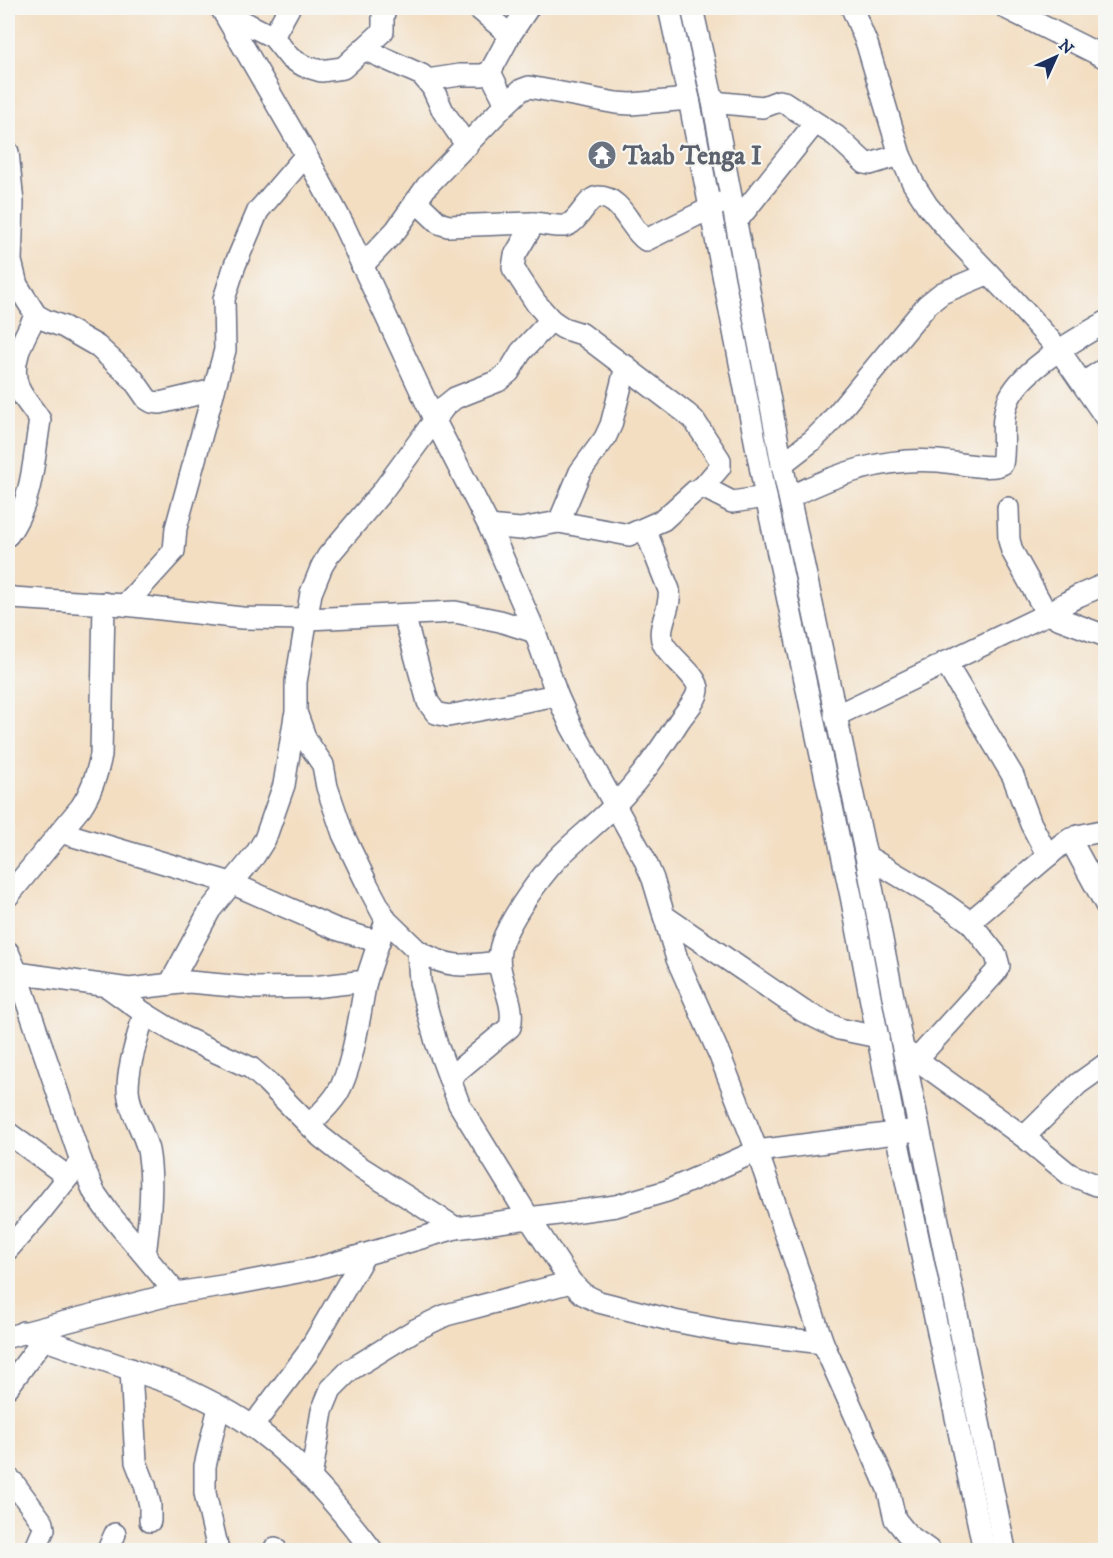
<svg xmlns="http://www.w3.org/2000/svg" width="1113" height="1558" viewBox="0 0 1113 1558" font-family="'IM FELL DW Pica',serif">
  <style>
    .lines { fill: none; stroke-linecap: round; stroke-linejoin: round }
    .minor-casing { stroke: #676c81; stroke-width: 24 }
    .minor { stroke: #fff; stroke-width: 21 }
    .labels { text-anchor: middle; stroke-width: 4.5; stroke-linejoin: round; paint-order: stroke }
    .worship-label { font-size: 26px; font-weight: bold; fill: #5b616d; stroke: #f6f6f2; text-anchor: start }
  </style>
  <rect width="100%" height="100%" fill="#f6f6f2"/>
  <filter id="ink" filterUnits="userSpaceOnUse"><feTurbulence type="fractalNoise" baseFrequency=".0167" numOctaves="2"/><feDisplacementMap in="SourceGraphic" scale="12" xChannelSelector="R" yChannelSelector="G"/><feConvolveMatrix kernelMatrix="1 2 1 2 8 2 1 2 1" color-interpolation-filters="sRGB"/></filter>
  <filter id="wash" filterUnits="userSpaceOnUse"><feTurbulence type="fractalNoise" baseFrequency=".008" numOctaves="4" result="noise"/><feDisplacementMap in="SourceGraphic" scale="24" xChannelSelector="R" yChannelSelector="G"/><feGaussianBlur stdDeviation="1.35" result="paint"/><feColorMatrix in="noise" values="0 0 0 0 0 0 0 0 0 0 0 0 0 0 0 0 0 1.4 0 .05"/><feComposite in="paint" operator="in"/></filter>
  <g filter="url(#wash)">
    <rect width="100%" height="100%" fill="#f3dec2"/>
  </g>
  <g filter="url(#ink)">
    <g class="lines">
      <!-- minor casing -->
      <g class="minor-casing">
        <g id="minor">
          <path d="M221 8 306 155 344 226 434 419 489 526 535 632 557 695 571 726 644 858 653 879 677 959 720 1056 757 1151 823 1343 888 1489 895 1519 908 1535 929 1550"/>
          <path d="M478 8 510 35"/>
          <path d="M669 8 689 99 766 497 851 896 896 1133 984 1550"/>
          <path d="M692 8 713 102 782 464 866 856 903 1049 1005 1550"/>
          <path d="M852 8 867 44 900 155 913 183 927 205 954 237 1014 300 1059 350 1106 418"/>
          <path d="M1006 8 1106 58"/>
          <path d="M226 13 273 37 290 58 304 66 321 71 343 68 383 31V16L386 8"/>
          <path d="M273 37 289 8"/>
          <path d="M363 49 422 75 432 87 443 111 467 146"/>
          <path d="M427 80 460 75H482L490 72"/>
          <path d="M713 102 763 107 779 101 784 102 836 136 865 163 870 164 900 155"/>
          <path d="M506 104 490 72 510 35 528 8"/>
          <path d="M8 152 13 203 11 261 17 285 36 315 45 320 64 327 97 346 133 379 147 399 152 402 160 403 214 390"/>
          <path d="M416 201 439 223 448 226C476 225 504 224 532 223 542 223 554 227 564 226 579 224 586 197 599 197 622 197 630 230 646 240L721 203"/>
          <path d="M736 222 815 123"/>
          <path d="M534 223 515 255 513 268 536 303 551 320 521 352 509 372 498 381 455 398 445 406 381 493 328 556 322 566 311 593 296 682V712L306 740 323 765 327 787 343 834 368 886 386 920 418 951 420 982 424 998 436 1042 459 1104 529 1218 571 1282 583 1294 599 1302 674 1321 731 1332 823 1343"/>
          <path d="M362 266 396 230 427 186 506 104 521 90 529 87 616 103 631 104 689 99"/>
          <path d="M551 320 563 328 582 334 686 413 694 420 720 460V467L703 487"/>
          <path d="M1083 383 1106 368"/>
          <path d="M782 464 813 440 828 425 927 305 942 293 987 274"/>
          <path d="M790 497C838 473 884 457 938 461 953 462 991 471 1002 464 1006 445 1000 423 1007 404 1017 371 1077 339 1106 322"/>
          <path d="M1008 508 1009 540 1012 551 1047 614 1103 635"/>
          <path d="M559 522 580 472 605 438 611 425 626 366"/>
          <path d="M489 526 520 529 559 522 629 535 663 520 695 491 703 487 732 502 766 497"/>
          <path d="M8 535C33 500 33 462 40 420 34 410 24 400 19 389 8 364 24 337 36 315"/>
          <path d="M8 596 12 598 125 605 242 618 308 619 455 612 500 621 535 632"/>
          <path d="M125 605 174 551 176 528 225 350 224 299 235 265 258 211 306 155"/>
          <path d="M404 615 428 702 436 713 448 716 557 695"/>
          <path d="M945 662 1013 776 1031 824 1048 856"/>
          <path d="M835 716 1047 614 1078 596 1106 584"/>
          <path d="M60 832 231 883 336 929 379 942"/>
          <path d="M1070 839 1106 905"/>
          <path d="M866 856 938 899 970 922 996 955 999 966 995 973 917 1059"/>
          <path d="M8 896 81 807C92 791 97 775 101 755L104 603"/>
          <path d="M664 916 803 1011 839 1029 878 1037"/>
          <path d="M970 922 1062 844 1078 836 1106 830"/>
          <path d="M418 951C449 969 464 966 498 962"/>
          <path d="M8 952 17 973 81 1161 94 1192 108 1212 176 1293"/>
          <path d="M17 973 129 989 189 982 256 988 313 987 366 981 386 920"/>
          <path d="M170 984 210 910 255 855 265 839 284 785 295 716"/>
          <path d="M108 987 144 1013 183 1037 251 1068 265 1080 321 1137 354 1163 456 1228"/>
          <path d="M144 1013C138 1037 128 1065 128 1089 129 1111 143 1129 148 1150 154 1182 149 1223 145 1255"/>
          <path d="M905 1051 1024 1137 1069 1174 1096 1185H1106"/>
          <path d="M449 1078 510 1027C518 995 487 972 505 935 516 911 538 880 556 860 574 841 595 826 613 807 638 782 660 751 679 721 685 712 697 700 698 690 699 676 669 657 663 643 656 627 672 608 669 590L645 529"/>
          <path d="M309 1125C319 1115 330 1105 337 1094 353 1069 360 1011 366 981"/>
          <path d="M8 1133 68 1177"/>
          <path d="M1024 1137 1078 1084 1106 1064"/>
          <path d="M8 1249 38 1215 81 1161"/>
          <path d="M23 1332 181 1387C208 1400 237 1414 261 1433 304 1465 339 1508 372 1550"/>
          <path d="M8 1337 176 1293 229 1285 314 1269 456 1228 616 1206 667 1191 757 1151 910 1131"/>
          <path d="M131 1369 136 1462 145 1485 150 1505V1521"/>
          <path d="M8 1387 43 1340"/>
          <path d="M252 1427 307 1354 364 1256"/>
          <path d="M8 1478 13 1482 43 1523 44 1529 35 1550"/>
          <path d="M311 1478 322 1411 331 1389 350 1370 415 1330 446 1315 571 1282"/>
          <path d="M275 1548V1550"/>
          <path d="M108 1550 115 1534"/>
          <path d="M218 1550 205 1493V1466L219 1407"/>
        </g>
      </g>
      <!-- minor -->
      <use href="#minor" class="minor"/>
    </g>
  </g>
  <!-- icons -->
  <defs>
    <g id="temple-disc" transform="scale(1.5)"><circle r="9.5" fill="#6b7280" stroke="#f6f6f2"/><path d="M0-6L5-2H3V0L6.5 2.5H4V6H1.5V3h-3V6H-4V2.5H-6.5L-3 0V-2H-5Z" fill="#fff"/></g>
  </defs>
  <g fill-rule="evenodd">
    <use href="#temple-disc" x="602" y="155"/>
  </g>
  <g class="labels">
    <!-- worship labels -->
    <g class="worship-label">
      <text x="623" y="164">Taab Tenga I</text>
    </g>
  </g>
  <!-- margin -->
  <rect width="1113" height="1558" fill="none" stroke="#f6f6f2" stroke-width="30"/>
  <!-- north arrow -->
  <g transform="translate(1056 57) rotate(45)" stroke="#f6f6f2" stroke-width="4.5" paint-order="stroke">
  <path d="M0-4.5L10 22L0 15L-10 22Z" fill="#1b2f5e"/>
  <text y="-9" font-size="16" font-weight="bold" text-anchor="middle" fill="#1b2f5e">N</text>
  </g>
</svg>
